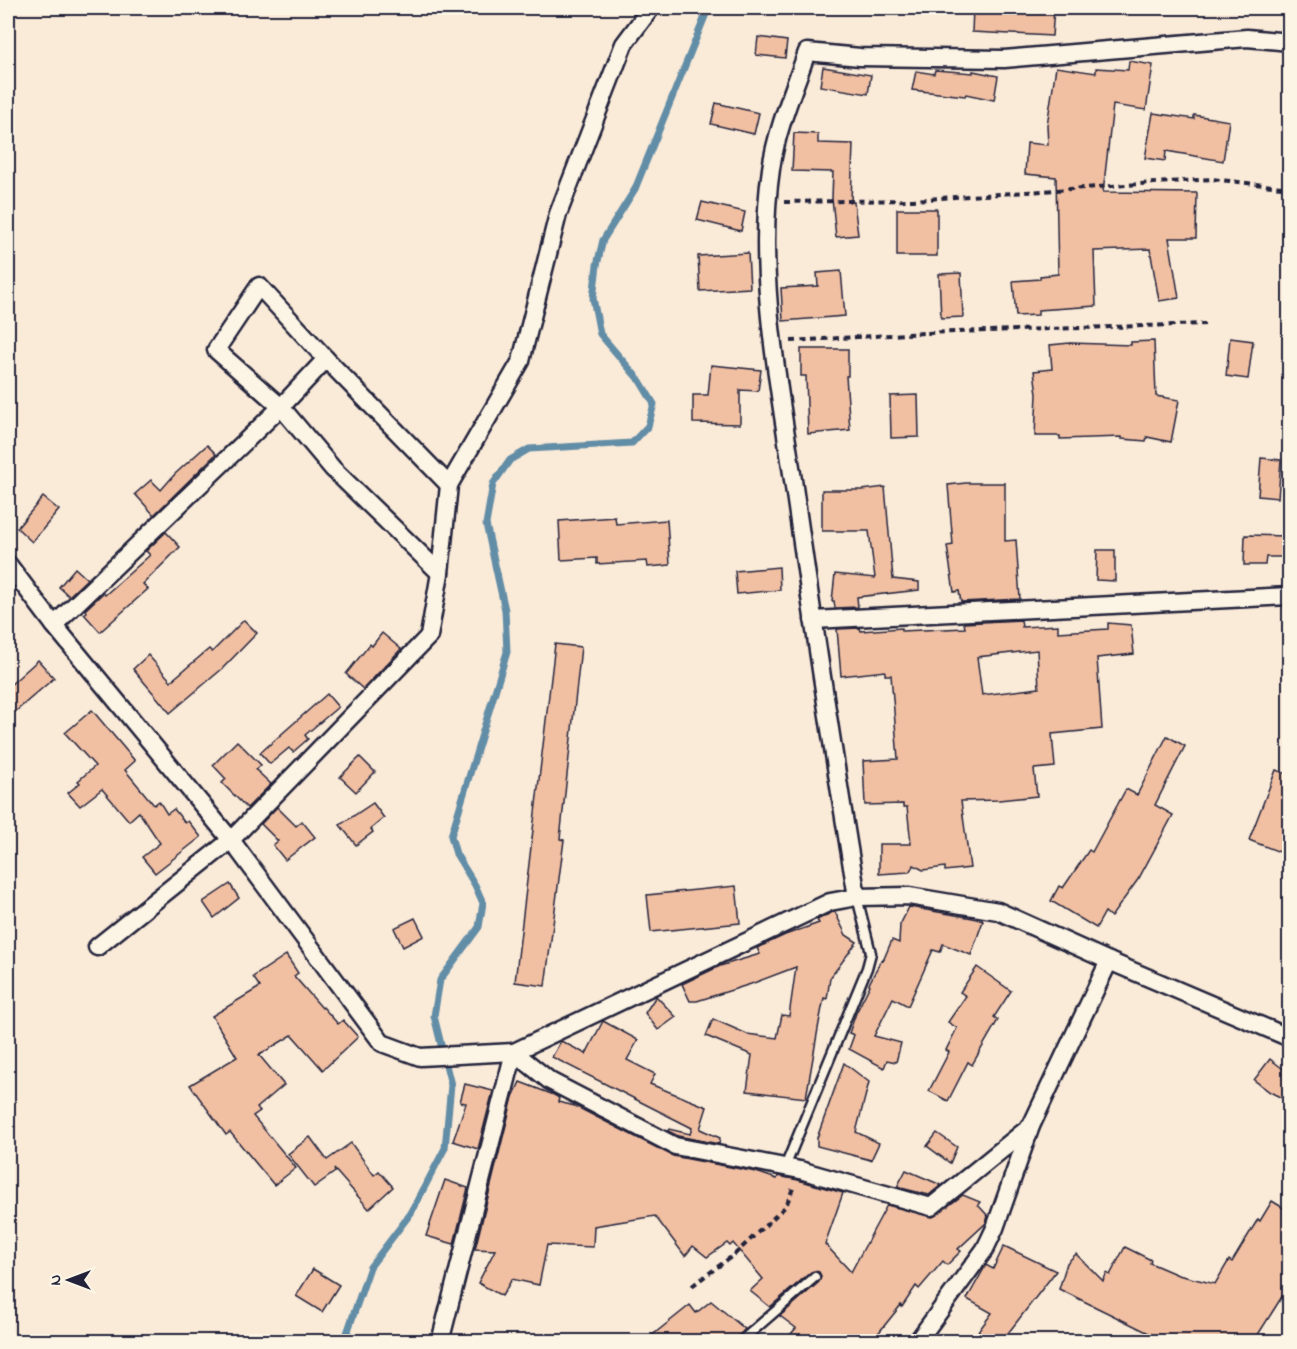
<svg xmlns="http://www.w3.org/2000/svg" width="1297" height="1349" viewBox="0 0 1297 1349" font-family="'Indie Flower',sans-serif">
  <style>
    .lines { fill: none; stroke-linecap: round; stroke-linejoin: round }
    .stream { stroke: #628da6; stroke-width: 7 }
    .building { fill: #f1bfa2; stroke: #22223b; stroke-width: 1.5; fill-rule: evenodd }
    .service-casing { stroke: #22223b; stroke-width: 13 }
    .minor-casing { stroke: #22223b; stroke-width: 21 }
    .path { stroke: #22223b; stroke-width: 4; stroke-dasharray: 6 4.5; stroke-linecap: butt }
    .service { stroke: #fcf5e5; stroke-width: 8 }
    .minor { stroke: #fcf5e5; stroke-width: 16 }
  </style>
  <rect width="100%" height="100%" fill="#faead8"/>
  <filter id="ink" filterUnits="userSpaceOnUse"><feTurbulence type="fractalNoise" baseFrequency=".0167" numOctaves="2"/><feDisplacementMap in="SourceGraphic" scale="12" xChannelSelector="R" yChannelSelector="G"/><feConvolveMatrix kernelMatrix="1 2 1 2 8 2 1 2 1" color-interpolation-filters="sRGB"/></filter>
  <g filter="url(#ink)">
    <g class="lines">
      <!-- stream -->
      <path class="stream" d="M344 1342 370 1267 411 1213 445 1148 451 1085 434 1016 440 980 479 927 483 903 475 885 456 854 451 836 507 652 505 610 486 524 493 484 510 460 529 449 632 443 648 426 654 404 640 381 600 334 593 298 597 265 603 240 635 189 706 14 711 8"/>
    </g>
    <!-- building -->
    <g class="building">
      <path d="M973 8H1054L1052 36 972 32Z"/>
      <path d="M758 37 787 41 785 58 756 55Z"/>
      <path d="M1129 61 1153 65 1146 110 1113 105 1103 192 1197 193 1196 238H1169L1179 298 1159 301 1150 249 1094 251 1096 306 1038 310V315L1016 316 1013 281 1040 279V276L1058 274 1056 177 1025 174 1027 143 1048 145 1047 125 1056 67 1096 73V68L1128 70Z"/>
      <path d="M823 67 871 75 868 94 820 86Z"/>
      <path d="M935 70 973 73V71L998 76 994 100 966 94 965 96 912 90 916 71 934 74Z"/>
      <path d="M716 103 759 113 754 134 711 124Z"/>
      <path d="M1153 113 1194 119V115L1229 121 1223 161 1166 151 1165 161 1145 158Z"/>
      <path d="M794 133 818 134V143L853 144 851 202H854L858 235 836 237 832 198 833 172 792 171Z"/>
      <path d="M702 202 745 212 741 231 697 220Z"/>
      <rect x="897" y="209" width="40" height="47"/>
      <path d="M748 253 750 288 700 291 698 256Z"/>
      <path d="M841 271 845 316 783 321 781 288 818 286 817 273Z"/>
      <path d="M961 273 963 317 941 318 939 274Z"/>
      <path d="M1230 338 1253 341 1248 379 1226 376Z"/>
      <path d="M1154 341 1156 396 1179 400 1171 442 1147 437 1146 441 1122 439V437L1060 439V436H1035L1037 394 1034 371 1052 369 1050 345 1070 343 1131 345V342Z"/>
      <path d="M801 349H848V376H846L850 430 808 434 806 376H801Z"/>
      <path d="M711 365 761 370 758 391 740 390V424L693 423V395H708Z"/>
      <path d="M918 395 919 437 891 438 890 396Z"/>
      <path d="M207 445 216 454 154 515 135 494 151 480 161 490 175 474Z"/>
      <path d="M1261 458 1281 460 1278 498 1258 496Z"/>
      <path d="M966 483H1005V541L1016 540 1020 599 961 602 959 591 954 592 947 546 953 545 948 485Z"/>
      <path d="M885 487 893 579 919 582V590L857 597 858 607 835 608 834 601H832L835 574 875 578 869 531H822V490H862Z"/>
      <path d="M43 497 59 510 32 542 17 528Z"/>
      <path d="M615 517 616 524 667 520 670 565 648 567 647 561 597 564V558L561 560 559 521Z"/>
      <path d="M166 532 180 547 143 584 148 589 100 632 84 614 87 612 85 610 103 593 105 595 150 555 146 551Z"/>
      <path d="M1245 535 1290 536V557H1266L1265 565H1244Z"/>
      <path d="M1097 550H1115V581L1096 580Z"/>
      <path d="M779 567 780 590 737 594 735 571Z"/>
      <path d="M75 568 87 579 69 596 59 587Z"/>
      <path d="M244 620 257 633 222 669 170 713 133 669 148 655 171 681 209 649 212 652Z"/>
      <path d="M1021 620 1022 627 1058 625V632L1108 629V623L1131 625 1134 654 1097 658 1102 729 1052 734 1055 767 1034 769 1037 796 999 800 961 801 970 868 945 871V867L923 870 914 865 909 872 879 874V844H911L907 807H903V804L865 805 863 761 898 759 891 675H885V671L841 676 837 629 860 628 861 631 902 628V631L965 628 964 623ZM1037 650 1039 688 982 695 977 657Z"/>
      <path d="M382 633 401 649 363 689 346 674 370 644 372 646Z"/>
      <path d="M555 644 581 647 560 839 564 840 545 986 515 982Z"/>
      <path d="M38 660 54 678 8 718V687Z"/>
      <path d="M327 694 338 707 305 735 308 739 293 752 289 748 270 764 260 753Z"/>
      <path d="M92 710 135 761 125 770 154 805 159 801 167 814 174 809 185 823 188 821 201 837 155 873 142 857 160 843 139 812 129 821 102 789 80 806 68 793 80 783 78 781 95 766 65 733Z"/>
      <path d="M1167 736 1185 746 1155 805 1173 815 1139 878 1111 917 1105 912 1096 928 1051 901 1059 886 1063 888 1089 850 1092 852 1126 789 1137 795Z"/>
      <path d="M237 741 261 765 256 770 271 784 247 808 222 783 226 779 213 765Z"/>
      <path d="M360 757 375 772 356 792 340 777Z"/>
      <path d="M1276 770 1290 775V856L1249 840Z"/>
      <path d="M373 803 384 818 371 829 373 832 356 845 340 825Z"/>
      <path d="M277 807 296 826 302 821 315 837 285 860 273 845 278 841 261 824Z"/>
      <path d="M230 884 239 898 214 918 203 902Z"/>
      <path d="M736 886 740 923 651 932 647 895Z"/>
      <path d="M909 907 973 918 983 921 971 955 943 944 940 952 933 950 908 1006 893 998 874 1036 901 1043 896 1062 887 1060 884 1068 849 1049 854 1035 849 1033 856 1013 870 985 869 984 881 960 883 961 892 940 899 943 900 925Z"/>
      <path d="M833 912H835L846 935 857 942 830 978 827 999 824 998 819 1023 806 1098 747 1091 752 1055 706 1036 713 1019 747 1034 777 1038 782 1015 789 1016 796 967 751 984 697 1001H690L682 984 720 966 760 954 757 948 785 935 819 923 817 920Z"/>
      <path d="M415 918 424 936 403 947 394 928Z"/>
      <path d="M286 955 298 973 294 976 322 1008 323 1007 338 1024 343 1020 358 1037 323 1070 292 1035 259 1055 284 1085 257 1108 260 1111 253 1116 296 1168 274 1185 230 1132 226 1135 190 1085 237 1057 212 1016 260 987 253 977Z"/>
      <path d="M977 967 1011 991 994 1017 998 1020 972 1065 968 1062 948 1101 929 1091 949 1052 946 1050 957 1028 948 1022 966 996 960 992Z"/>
      <path d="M656 996 676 1017 658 1030 645 1013Z"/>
      <path d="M603 1021 638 1040 627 1060 655 1074 650 1084 707 1107 700 1129 720 1138 719 1144 678 1136 668 1131 669 1129 690 1134 692 1128 552 1057 561 1041 586 1054Z"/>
      <path d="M1270 1059 1290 1074V1102L1270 1092 1254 1080Z"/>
      <path d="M844 1063 869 1082 856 1132 879 1143 871 1160 817 1146V1138Z"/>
      <path d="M520 1082 554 1095 559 1098 558 1102 575 1106 673 1156 756 1172 777 1179 778 1176 798 1180 843 1193 825 1244 851 1272 887 1205 933 1217 963 1195 980 1202 978 1205 988 1216 986 1223 958 1249 961 1251 947 1265 943 1261 919 1289 916 1286 902 1307 901 1305 872 1341H785L796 1328 780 1316 819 1282 821 1276 819 1272 814 1271 811 1272 770 1307 750 1291 763 1279 733 1243 730 1246 727 1243 707 1257 693 1246 685 1256 655 1216 594 1226 593 1247 547 1245 539 1285 512 1279 502 1296 478 1283 495 1250 475 1249 513 1097Z"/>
      <path d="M465 1084 493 1091 478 1149 453 1141 466 1103 460 1102Z"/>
      <path d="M937 1133 957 1147 950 1163 927 1146Z"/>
      <path d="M310 1137 327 1160 351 1143 374 1175 379 1171 393 1187 369 1209 334 1169 335 1172 314 1187 288 1154Z"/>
      <path d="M906 1170 941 1185 929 1195 897 1187Z"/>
      <path d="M445 1180 468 1188 454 1244 426 1236Z"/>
      <path d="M1272 1201 1290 1212V1284L1254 1341H1165L1059 1289 1067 1263 1076 1254 1103 1281 1107 1273 1110 1275 1125 1247 1151 1260 1150 1263 1178 1275 1215 1284 1229 1260 1232 1262 1258 1219 1260 1221Z"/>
      <path d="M1004 1246 1056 1271 1002 1341H971L992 1313 967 1299 986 1265 993 1269Z"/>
      <path d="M313 1269 339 1285 322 1312 296 1296Z"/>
      <path d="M711 1301 745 1329 734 1341H645L690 1305 696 1313Z"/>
    </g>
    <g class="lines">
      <!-- service casing -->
      <g class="service-casing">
        <g id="service">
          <path d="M785 1167 867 968 871 953 857 897"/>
          <path d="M740 1342 815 1277"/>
        </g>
      </g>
      <!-- minor casing -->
      <g class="minor-casing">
        <g id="minor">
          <path d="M8 564 54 625 231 840 382 1043 420 1057 514 1052 550 1081 675 1146 800 1170 931 1207 1031 1126"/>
          <path d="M440 573 333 469 281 407 216 350 259 286 326 359 449 485"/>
          <path d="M813 620 1290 596"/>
          <path d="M54 625 281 407 326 359"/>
          <path d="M857 897C834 759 813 620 793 480 778 381 756 270 771 169 776 131 794 89 807 52L860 57 1004 59 1247 38 1290 42"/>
          <path d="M97 947 231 840 429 636 440 573 449 485 521 361 558 214 624 44 651 8"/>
          <path d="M440 1342 514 1052 830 902 857 897 909 896 998 911 1109 961 1290 1038"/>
          <path d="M917 1342 985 1249 995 1228 1031 1126 1109 961"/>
        </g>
      </g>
      <!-- path -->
      <g class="path">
        <path d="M8 9 9 8"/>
        <path d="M784 202 913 200 1212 179 1290 188"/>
        <path d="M791 341 924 333 1205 324"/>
        <path d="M692 1286 735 1254 786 1206 793 1188"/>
      </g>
      <!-- service -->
      <use href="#service" class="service"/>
      <!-- minor -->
      <use href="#minor" class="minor"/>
    </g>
  </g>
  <!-- margin -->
  <rect width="1297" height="1349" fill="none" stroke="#fcf5e5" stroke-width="30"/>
  <rect x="15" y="15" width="1267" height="1319" fill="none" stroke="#22223b" stroke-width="2" filter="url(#ink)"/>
  <!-- north arrow -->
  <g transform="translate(69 1280) rotate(270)" stroke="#fcf5e5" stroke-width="4.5" paint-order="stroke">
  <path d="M0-4.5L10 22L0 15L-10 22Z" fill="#22223b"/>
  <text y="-9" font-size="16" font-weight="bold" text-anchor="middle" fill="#22223b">N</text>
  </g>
</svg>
